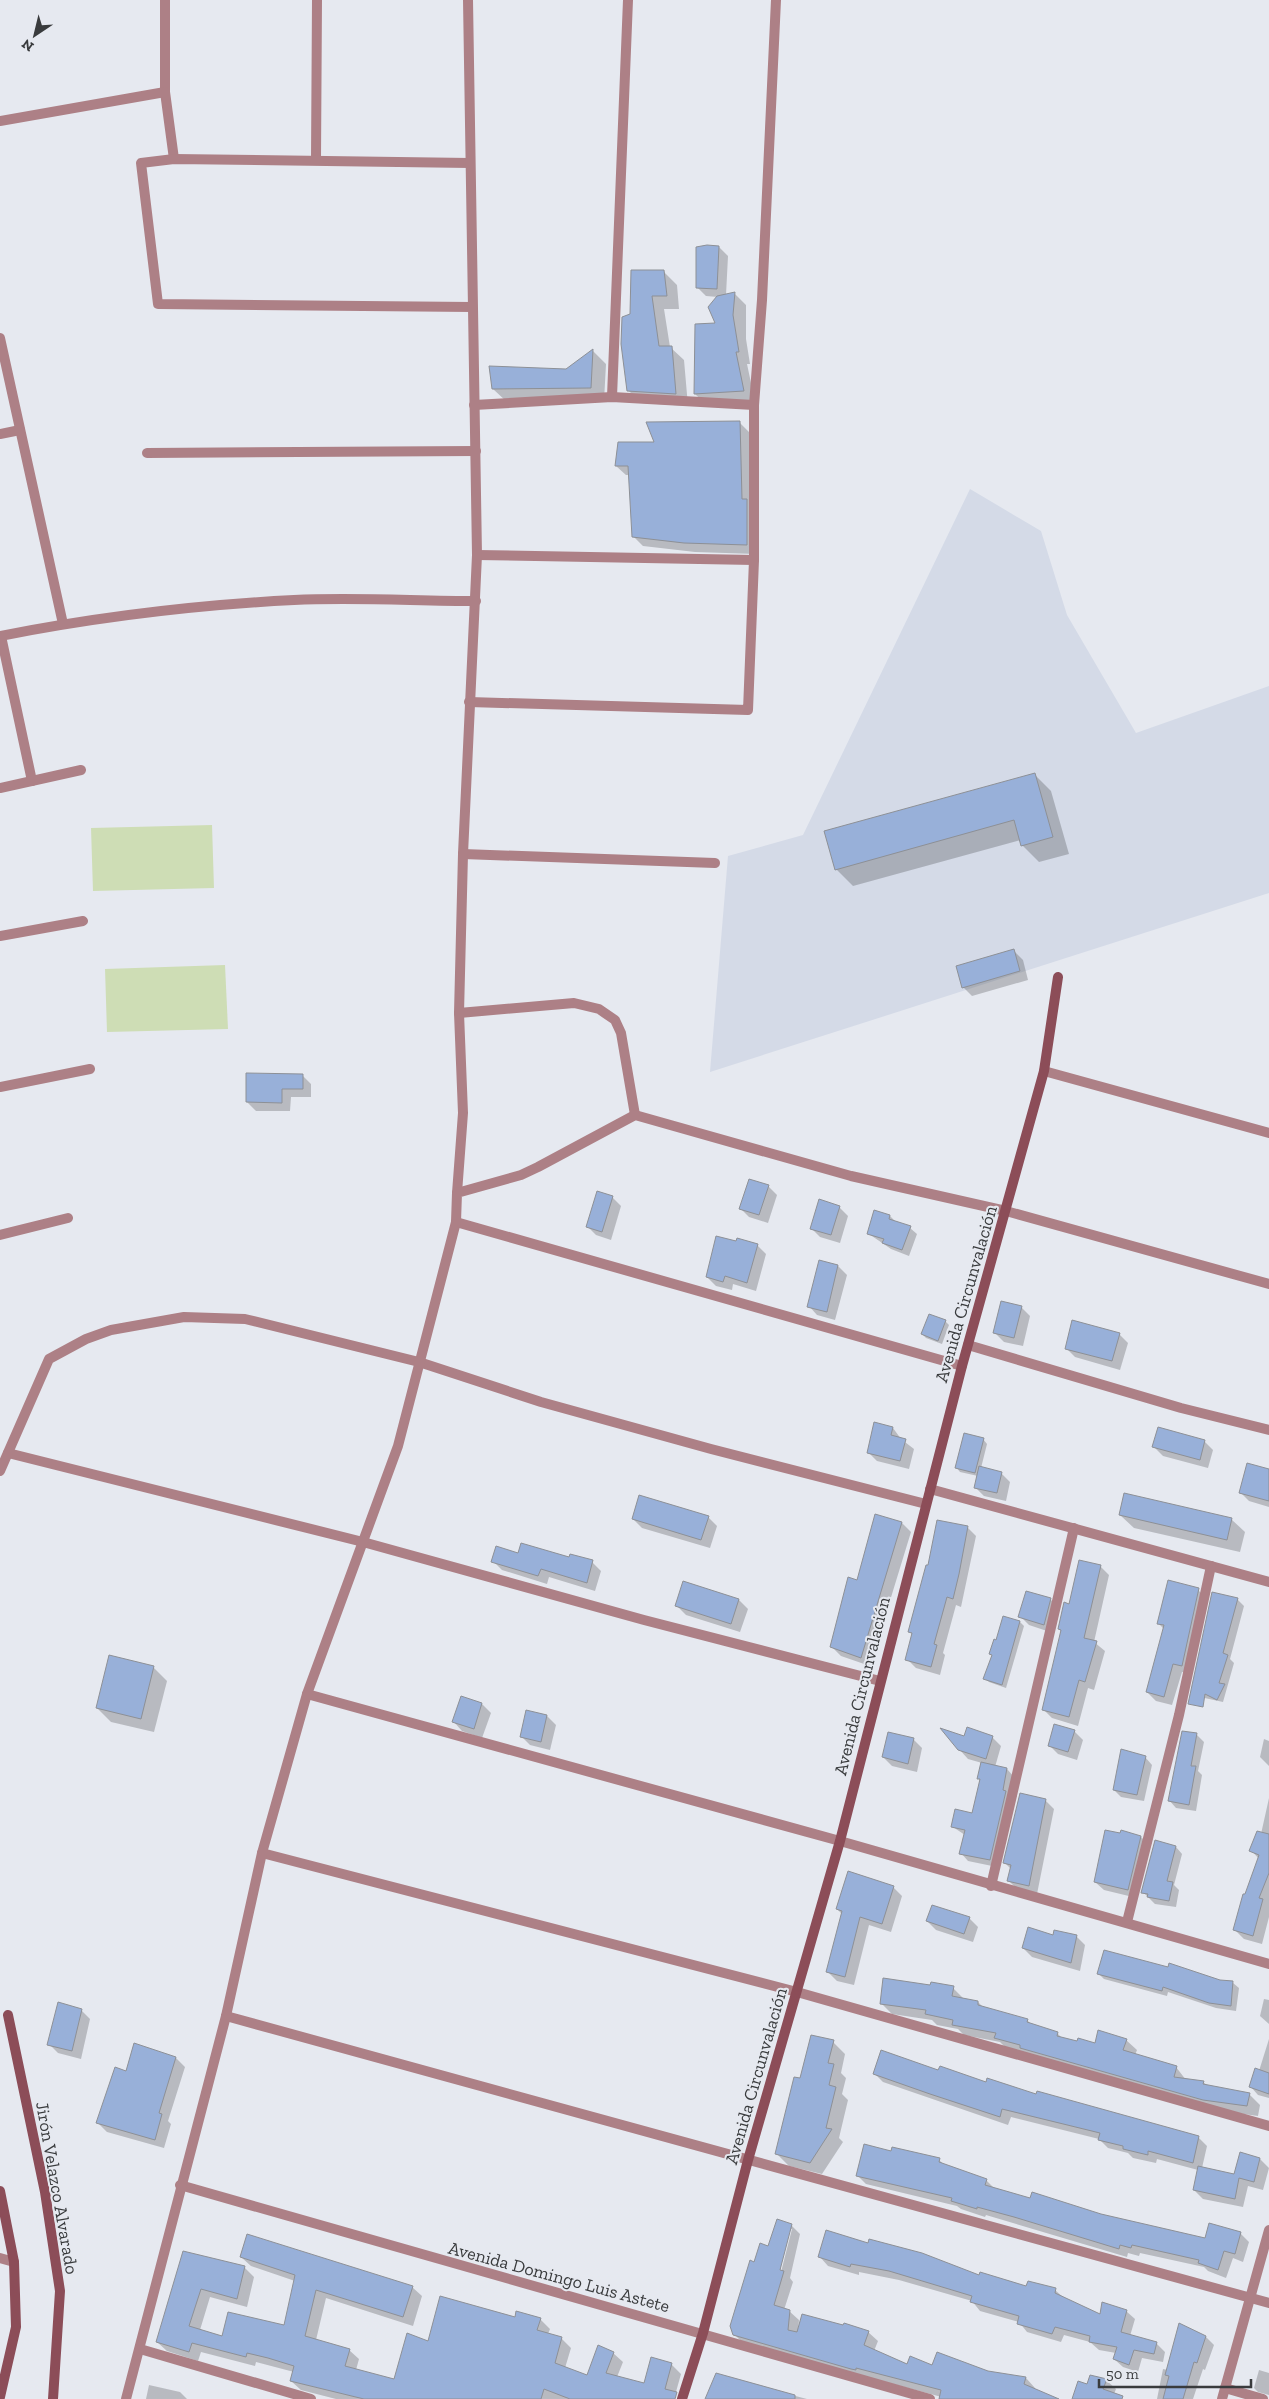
<svg xmlns="http://www.w3.org/2000/svg" width="1269" height="2399" viewBox="0 0 1269 2399" font-family="'Zilla Slab',serif">
  <style>
    .built { fill: #d4dae7 }
    .green { fill: #ceddb5 }
    .shadow { fill: #0003; fill-rule: evenodd }
    .building { fill: #98b0d9; stroke: #8d9096 }
    .lines { fill: none; stroke-linecap: round; stroke-linejoin: round }
    .street { stroke: #ad8086; stroke-width: 10 }
    .secondary { stroke: #8c4d58; stroke-width: 10 }
    .labels { text-anchor: middle; stroke-width: 4; stroke-linejoin: round; paint-order: stroke }
    .street-label { font-size: 18px; fill: #393b3d; stroke: #e6e9f0 }
  </style>
  <rect width="100%" height="100%" fill="#e6e9f0"/>
  <!-- built -->
  <path class="built" d="M970 489 1041 531 1067 615 1136 733 1269 686V893L710 1072 728 856 803 835Z"/>
  <!-- green -->
  <g class="green">
    <path d="M212 825 214 888 93 891 91 828Z"/>
    <path d="M225 965 228 1029 107 1032 105 969Z"/>
  </g>
  <!-- shadow -->
  <g class="shadow">
    <path d="M719 247 728 256 726 295 734 293 746 305V339L750 364H747L755 402 707 405 695 394 717 324 718 297 706 296 697 287Z"/>
    <path d="M664 272 677 285 679 309H664L670 347 684 360 688 406 641 403 628 390 631 315Z"/>
    <path d="M593 351 606 364 604 401 507 402 493 389 567 370Z"/>
    <path d="M739 422 749 432 751 505 756 554 695 552 643 546 633 536 630 475H626L616 466 655 443Z"/>
    <path d="M1034 774 1051 791 1069 854 1039 862 1022 845 1021 840 853 886 836 869Z"/>
    <path d="M1014 951 1023 960 1028 980 972 996 963 987Z"/>
    <path d="M302 1075 311 1084V1097H291L290 1111H256L247 1102Z"/>
    <path d="M768 1186 777 1195 768 1223 749 1217 740 1208Z"/>
    <path d="M612 1197 621 1206 611 1240 596 1235 587 1226Z"/>
    <path d="M839 1207 848 1216 840 1243 820 1237 811 1228Z"/>
    <path d="M875 1212 890 1216 897 1223 910 1228 917 1234 909 1256 891 1249 869 1234Z"/>
    <path d="M757 1245 766 1254 756 1291 733 1284 732 1290 716 1286 707 1277Z"/>
    <path d="M820 1261 838 1266 847 1275 835 1320 817 1315 809 1306Z"/>
    <path d="M1021 1307 1030 1316 1023 1346 1004 1342 995 1333Z"/>
    <path d="M945 1321 949 1325 942 1344 926 1338 922 1334Z"/>
    <path d="M1119 1334 1128 1343 1120 1370 1075 1357 1066 1348Z"/>
    <path d="M893 1428 901 1439 914 1449 909 1469 877 1461 868 1452Z"/>
    <path d="M983 1439 987 1444 981 1468 1001 1473 1010 1482 1006 1501 984 1496 975 1487 978 1476 960 1472 956 1467Z"/>
    <path d="M1204 1441 1213 1450 1208 1468 1163 1456 1154 1447Z"/>
    <path d="M1269 1470V1507L1249 1501 1240 1492Z"/>
    <path d="M1120 1515 1231 1519 1245 1532 1240 1552 1134 1528Z"/>
    <path d="M876 1516 902 1523 911 1532 870 1666 841 1656 832 1647 858 1581Z"/>
    <path d="M708 1517 717 1526 710 1548 642 1528 633 1519Z"/>
    <path d="M968 1528 976 1536 961 1607 956 1605 943 1653 945 1655 940 1675 916 1668 907 1659 913 1635 910 1632Z"/>
    <path d="M519 1555 592 1562 601 1571 595 1591 549 1577 547 1584 502 1570 493 1561Z"/>
    <path d="M1100 1566 1109 1575 1094 1642 1105 1651 1094 1690 1088 1688 1078 1726 1052 1718 1043 1709 1062 1632 1059 1629 1070 1605Z"/>
    <path d="M1198 1590 1207 1599 1191 1674 1182 1672 1172 1705 1156 1701 1147 1692 1164 1629 1158 1623Z"/>
    <path d="M1050 1599 1059 1608 1053 1633 1029 1625 1020 1616Z"/>
    <path d="M1237 1599 1244 1606 1230 1659 1234 1663 1223 1702 1200 1697Z"/>
    <path d="M739 1600 748 1609 740 1632 686 1615 677 1606Z"/>
    <path d="M1020 1622 1024 1626 1006 1688 989 1682 985 1678 997 1642Z"/>
    <path d="M153 1667 167 1681 154 1732 111 1722 97 1708Z"/>
    <path d="M462 1697 482 1704 491 1713 482 1738 462 1731 454 1722Z"/>
    <path d="M527 1712 547 1716 556 1725 550 1750 530 1745 521 1736Z"/>
    <path d="M1074 1731 1083 1740 1077 1760 1058 1754 1049 1745Z"/>
    <path d="M1183 1732 1197 1735 1204 1742 1198 1771 1202 1775 1196 1811 1176 1808 1169 1800Z"/>
    <path d="M992 1737 1001 1746 995 1767 1007 1769 1014 1777 997 1867 968 1861 961 1853 965 1835 953 1827 973 1814 981 1781 979 1779 982 1763 968 1759 959 1749 965 1738Z"/>
    <path d="M913 1739 922 1748 917 1772 892 1766 883 1757Z"/>
    <path d="M1264 1739 1269 1741V1766L1260 1757Z"/>
    <path d="M1145 1757 1152 1765 1144 1801 1121 1797 1114 1790Z"/>
    <path d="M1269 1798V1917L1262 1944 1244 1939 1235 1930 1259 1859 1251 1850 1261 1834Z"/>
    <path d="M1045 1800 1054 1809 1037 1894 1017 1889 1008 1880 1011 1869 1005 1863Z"/>
    <path d="M1121 1832 1141 1837 1150 1846 1137 1898 1104 1890 1095 1882Z"/>
    <path d="M1176 1847 1182 1854 1174 1885 1179 1890 1176 1907 1155 1904 1143 1892Z"/>
    <path d="M893 1887 902 1896 891 1932 869 1925 854 1985 837 1981 828 1972 842 1914 837 1909Z"/>
    <path d="M969 1918 978 1927 973 1942 936 1930 927 1921Z"/>
    <path d="M1054 1936H1076L1085 1945 1080 1971 1032 1957 1023 1948Z"/>
    <path d="M1098 1973 1233 1983 1239 1988 1236 2011 1216 2008 1168 1992 1167 1996 1104 1979Z"/>
    <path d="M931 1987 953 1988 964 1999 978 2002 984 2008 1027 2020 1032 2025 1057 2033 1063 2039 1095 2045 1126 2040 1137 2050 1135 2055 1176 2067 1186 2080 1203 2082 1208 2086 1249 2094 1260 2105 1258 2116 1215 2110 1006 2048 1000 2042 964 2035 958 2029 937 2025 932 2020 892 2014 881 2003Z"/>
    <path d="M1264 1999 1269 2000V2024L1260 2016Z"/>
    <path d="M81 2010 90 2019 81 2059 58 2053 49 2044Z"/>
    <path d="M1269 2039V2098L1258 2095 1251 2087 1259 2071Z"/>
    <path d="M833 2042 845 2054 841 2073 846 2078 842 2094 848 2100 839 2138 843 2142 822 2174 789 2166 777 2154 801 2080Z"/>
    <path d="M135 2045 176 2058 185 2067 168 2121 171 2124 164 2148 107 2132 98 2123 127 2072Z"/>
    <path d="M939 2072 1198 2137 1207 2146 1202 2168 1235 2175 1241 2154 1260 2159 1269 2168 1263 2190 1248 2186 1243 2207 1203 2199 1194 2190 1198 2170 1157 2159 1156 2163 1133 2158 1128 2153 1108 2148 1099 2139 1011 2117 1008 2125 883 2082 874 2073Z"/>
    <path d="M892 2153 939 2160 946 2166 986 2180 995 2189 1031 2200 1205 2240 1240 2233 1249 2242 1243 2262 1233 2258 1226 2278 1208 2271 1204 2267 1140 2253 1139 2256 1128 2253 1127 2257 986 2215 985 2217 961 2209 957 2206 866 2184 857 2175Z"/>
    <path d="M791 2225 800 2234 790 2278 793 2282 784 2310 789 2311 799 2320 798 2330 868 2332 878 2341 874 2351 908 2366 988 2372 1026 2378 1035 2388 1034 2390 1057 2399H949L744 2344 734 2334 755 2263ZM789 2229H792L780 2276H778Z"/>
    <path d="M184 2253 244 2267 254 2277 247 2307 210 2297 200 2330 223 2337 284 2327 295 2281 251 2266 241 2257 412 2287 422 2296 413 2326 326 2298 316 2340 349 2350 359 2359 356 2370 395 2380 429 2342 515 2318 540 2319 550 2329 548 2334 561 2338 571 2348 565 2368 588 2376 613 2353 623 2362 617 2377 645 2385 671 2364 681 2374 674 2399H336L301 2390 291 2381 294 2372 256 2362 255 2366 201 2352 198 2361 167 2351 157 2342Z"/>
    <path d="M820 2257 980 2277 1027 2287 1055 2290 1064 2298 1101 2316 1126 2311 1135 2319 1130 2336 1156 2343 1165 2352 1163 2362 1142 2358 1138 2372 1123 2367 1114 2359 1116 2353 1099 2350 1090 2342 1064 2335 1061 2342 1027 2332 1019 2322 980 2311 972 2301 899 2280 859 2272V2275L828 2266Z"/>
    <path d="M1206 2337 1214 2345 1205 2370 1203 2369 1193 2399H1157L1163 2369 1168 2370Z"/>
    <path d="M1259 2370 1269 2373V2395L1258 2392 1254 2388Z"/>
    <path d="M716 2375 807 2399H706Z"/>
    <path d="M1106 2380 1116 2389 1112 2399H1074L1087 2385Z"/>
    <path d="M149 2385 180 2392 187 2399H146Z"/>
  </g>
  <!-- building -->
  <g class="building">
    <path d="M707 245 719 246 717 289 696 288V247Z"/>
    <path d="M631 270H664L667 296H652L659 346H672L676 394 627 391 621 344 622 317 630 314Z"/>
    <path d="M735 292 733 315 739 352H736L744 391 694 394 695 324 715 323 708 307 717 296Z"/>
    <path d="M593 349 591 388 492 389 489 366 566 369Z"/>
    <path d="M740 421 742 499H747V545L684 543 632 537 628 466H615L618 442H654L646 422Z"/>
    <path d="M1035 773 1053 837 1021 846 1014 820 835 870 824 831Z"/>
    <path d="M1014 949 1020 971 962 988 956 966Z"/>
    <path d="M246 1073 303 1074V1089H282V1103L246 1102Z"/>
    <path d="M749 1179 769 1185 759 1215 739 1209Z"/>
    <path d="M597 1191 613 1196 602 1232 586 1227Z"/>
    <path d="M819 1199 840 1206 831 1235 810 1229Z"/>
    <path d="M874 1210 890 1215 889 1219 911 1226 902 1250 882 1243 884 1239 867 1234Z"/>
    <path d="M716 1236 736 1241 737 1238 758 1244 747 1283 725 1276 723 1282 706 1277Z"/>
    <path d="M819 1260 838 1265 827 1312 807 1307Z"/>
    <path d="M1001 1301 1022 1306 1014 1338 993 1333Z"/>
    <path d="M929 1314 946 1320 938 1341 921 1334Z"/>
    <path d="M1072 1320 1120 1333 1112 1361 1065 1349Z"/>
    <path d="M874 1422 893 1427 891 1435 906 1439 900 1461 867 1453Z"/>
    <path d="M1158 1427 1205 1440 1200 1460 1152 1447Z"/>
    <path d="M964 1433 984 1438 975 1473 955 1468Z"/>
    <path d="M1247 1463 1269 1469V1501L1239 1493Z"/>
    <path d="M979 1466 1002 1472 997 1493 974 1488Z"/>
    <path d="M1124 1493 1232 1518 1227 1540 1119 1515Z"/>
    <path d="M639 1495 709 1516 701 1540 632 1519Z"/>
    <path d="M875 1514 902 1522 861 1658 830 1647 848 1577 857 1580Z"/>
    <path d="M937 1520 968 1526 959 1574 953 1599 947 1597 934 1644 937 1645 931 1667 905 1660 912 1633 908 1632 926 1565H928Z"/>
    <path d="M521 1543 569 1557 570 1554 593 1560 587 1583 541 1569 538 1576 491 1562 496 1546 518 1553Z"/>
    <path d="M1079 1560 1101 1565 1084 1638 1097 1641 1085 1682 1079 1680 1069 1717 1042 1710 1061 1630 1058 1629 1064 1602 1069 1604Z"/>
    <path d="M1168 1580 1199 1588 1182 1666 1173 1664 1164 1697 1146 1692 1164 1625 1157 1624Z"/>
    <path d="M683 1581 739 1599 731 1624 675 1606Z"/>
    <path d="M1026 1591 1051 1598 1044 1625 1018 1617Z"/>
    <path d="M1212 1592 1238 1598 1223 1653 1228 1655 1219 1683 1225 1684 1217 1700 1205 1694 1203 1707 1188 1704Z"/>
    <path d="M1003 1616 1020 1621 1002 1685 983 1679 992 1655 989 1654 994 1639 996 1640Z"/>
    <path d="M109 1655 154 1666 141 1719 96 1708Z"/>
    <path d="M461 1696 482 1703 474 1729 452 1722Z"/>
    <path d="M526 1710 547 1715 541 1742 520 1737Z"/>
    <path d="M1054 1724 1075 1730 1068 1752 1048 1746Z"/>
    <path d="M967 1727 993 1736 986 1759 958 1750 940 1728 964 1736Z"/>
    <path d="M1182 1731 1197 1733 1191 1766H1196L1189 1805 1168 1801Z"/>
    <path d="M888 1732 914 1738 908 1764 882 1757Z"/>
    <path d="M1121 1749 1146 1756 1137 1795 1113 1790Z"/>
    <path d="M981 1762 1007 1768 1003 1790 1006 1791 990 1860 959 1854 965 1830 951 1827 955 1809 972 1813 980 1779H977Z"/>
    <path d="M1020 1793 1046 1799 1029 1886 1007 1881 1011 1865 1003 1863Z"/>
    <path d="M1105 1830 1120 1833 1121 1830 1141 1836 1128 1890 1094 1882Z"/>
    <path d="M1257 1831 1269 1834V1873L1259 1898 1263 1899 1253 1936 1233 1930 1243 1894H1245L1259 1855 1249 1851Z"/>
    <path d="M1155 1840 1176 1846 1167 1881 1173 1882 1169 1901 1147 1897 1148 1894 1141 1893Z"/>
    <path d="M848 1871 894 1886 882 1924 860 1917 845 1977 826 1972 842 1911 836 1909Z"/>
    <path d="M932 1905 970 1917 964 1934 926 1921Z"/>
    <path d="M1028 1927 1053 1935 1054 1930 1077 1935 1071 1963 1022 1948Z"/>
    <path d="M1104 1950 1168 1967 1169 1963 1220 1980 1233 1981 1231 2006 1209 2003 1163 1987 1162 1991 1097 1974Z"/>
    <path d="M883 1978 930 1985 931 1982 954 1986 952 1996 978 2001V2005L1028 2019 1027 2022 1058 2032 1057 2036 1077 2041 1078 2038 1095 2043 1098 2030 1127 2039 1123 2050 1177 2066 1174 2077 1204 2081 1203 2084 1250 2093 1247 2106 1203 2100 1020 2048V2045L994 2038 996 2033 952 2025 953 2020 925 2014 926 2010 880 2004Z"/>
    <path d="M58 2002 82 2009 72 2051 47 2045Z"/>
    <path d="M811 2035 834 2040 828 2063 834 2064 829 2085 836 2087 826 2128 832 2129 810 2163 775 2154 794 2077 800 2078Z"/>
    <path d="M134 2043 176 2057 159 2113 162 2114 155 2140 96 2123 115 2067 126 2071Z"/>
    <path d="M881 2050 938 2070 940 2066 986 2082 987 2078 1036 2094 1037 2091 1199 2136 1193 2163 1148 2151V2155L1123 2149V2146L1098 2140 1100 2133 1002 2109 1000 2117 930 2094 873 2074Z"/>
    <path d="M1255 2068 1269 2073V2094L1249 2087Z"/>
    <path d="M864 2144 891 2151 892 2147 940 2158 939 2162 987 2179 985 2185 1030 2198 1032 2192 1101 2214 1205 2238 1209 2223 1241 2232 1235 2254 1224 2251 1218 2270 1198 2263 1199 2260 1132 2245 1131 2248 1120 2245 1119 2249 1014 2217 977 2207V2209L951 2201 952 2198 856 2176Z"/>
    <path d="M1240 2152 1260 2158 1254 2182 1239 2178 1235 2199 1193 2190 1198 2166 1234 2174Z"/>
    <path d="M777 2219 792 2224 780 2270 784 2271 774 2305 790 2310 788 2330 797 2332 802 2314 843 2325 844 2323 869 2331 864 2345 907 2364 910 2356 932 2365 937 2352 988 2371 1026 2377 1024 2384 1059 2399H939L941 2390 856 2368V2370L851 2369 733 2335 730 2326 750 2260 754 2262 760 2243 768 2246Z"/>
    <path d="M826 2230 868 2243 869 2239 922 2253 979 2275 980 2272 1026 2286 1028 2281 1056 2288 1055 2293 1100 2314 1102 2302 1127 2310 1121 2332 1157 2342 1154 2354 1134 2350 1129 2365 1113 2359 1117 2347 1089 2342 1090 2336 1055 2327 1052 2334 1017 2324 1019 2316 970 2302 972 2296 889 2271 851 2264 850 2267 818 2257Z"/>
    <path d="M247 2234 413 2286 403 2317 316 2290 305 2336 350 2349 345 2366 394 2379 407 2333 428 2341 440 2296 515 2317 516 2311 541 2318 537 2330 562 2337 555 2363 587 2375 598 2345 614 2352 606 2373 644 2383 651 2357 672 2363 665 2389 677 2392 675 2399H570L544 2389 541 2399H364L290 2381 294 2366 268 2358 247 2353 246 2357 192 2343 189 2352 156 2342 183 2251 245 2266 237 2299 201 2289 189 2326 222 2336 228 2312 284 2325 295 2275 240 2257Z"/>
    <path d="M1179 2323 1206 2336 1197 2363 1194 2362 1183 2399H1163L1169 2376 1165 2375Z"/>
    <path d="M716 2373 795 2395V2399H705Z"/>
    <path d="M1090 2375 1107 2379 1103 2389 1123 2396 1122 2399H1072L1078 2381 1087 2384Z"/>
  </g>
  <g class="lines">
    <!-- street -->
    <g class="street">
      <path d="M165 0V92L174 159"/>
      <path d="M0 121 165 92"/>
      <path d="M316 159 317 0"/>
      <path d="M470 163 174 159 141 163 158 304 472 307"/>
      <path d="M0 338 63 624"/>
      <path d="M612 397 628 0"/>
      <path d="M474 405 612 397 754 405"/>
      <path d="M0 434 20 430"/>
      <path d="M147 453 476 451"/>
      <path d="M477 555 754 560"/>
      <path d="M0 636C97 617 196 605 294 600 354 597 416 601 476 601"/>
      <path d="M1 636 32 781"/>
      <path d="M469 702 748 710 754 560V405L762 300 776 0"/>
      <path d="M0 788 81 770"/>
      <path d="M463 854 715 863"/>
      <path d="M0 936 83 921"/>
      <path d="M459 1013 574 1003 599 1009 615 1020 621 1033 635 1115"/>
      <path d="M1044 1071 1269 1133"/>
      <path d="M0 1087 90 1069"/>
      <path d="M457 1193 463 1113 459 1013 463 854 477 555 468 0"/>
      <path d="M456 1222 962 1366"/>
      <path d="M0 1235 68 1218"/>
      <path d="M968 1345 1181 1408 1269 1430"/>
      <path d="M8 1453 363 1542 644 1620 880 1681"/>
      <path d="M0 1471 49 1359 86 1339 111 1330 184 1317 245 1319 419 1362 541 1402 711 1449 926 1504"/>
      <path d="M930 1489 1269 1582"/>
      <path d="M307 1694 840 1841 1269 1964"/>
      <path d="M262 1853 797 1992 1269 2126"/>
      <path d="M991 1886 1074 1528"/>
      <path d="M1127 1922 1179 1715 1211 1566"/>
      <path d="M226 2016 1269 2303"/>
      <path d="M180 2185C430 2258 680 2326 930 2399"/>
      <path d="M0 2258 14 2262"/>
      <path d="M140 2349 311 2399"/>
      <path d="M1225 2388 1263 2399"/>
      <path d="M126 2399 226 2016 262 1853 307 1694 398 1446 456 1222 457 1193 521 1175 538 1167 635 1115 851 1176 1006 1211 1269 1284"/>
      <path d="M1222 2399 1269 2230"/>
    </g>
    <!-- secondary -->
    <g class="secondary">
      <path d="M8 2015 45 2192 60 2291 53 2399"/>
      <path d="M0 2191 14 2262 16 2327 0 2397"/>
      <path d="M682 2399 703 2333 748 2160 840 1841 962 1366 1044 1071 1058 977"/>
    </g>
  </g>
  <g class="labels">
    <!-- street labels -->
    <g class="street-label">
      <text transform="translate(966 1294) rotate(-74)" y="6">Avenida Circunvalación</text>
      <text transform="translate(862 1686) rotate(-76)" y="6">Avenida Circunvalación</text>
      <text transform="translate(756 2076) rotate(-74)" y="6">Avenida Circunvalación</text>
      <text transform="translate(57 2188) rotate(80)" y="6">Jirón Velazco Alvarado</text>
      <text transform="translate(559 2277) rotate(15)" y="6">Avenida Domingo Luis Astete</text>
    </g>
  </g>
  <!-- north arrow -->
  <g transform="translate(35 35) rotate(215)" stroke="#e6e9f0" stroke-width="4" paint-order="stroke">
  <path d="M0-4L9 19L0 12L-9 19Z" fill="#393b3d"/>
  <text y="-8" font-size="14" font-weight="bold" text-anchor="middle" fill="#393b3d">N</text>
  </g>
  <!-- scale -->
  <path d="M1099 2379v8h152v-8" fill="none" stroke="#393b3d" stroke-width="2.5"/>
  <text x="1106" y="2379" font-size="15" fill="#393b3d" stroke="#e6e9f0" stroke-width="4" paint-order="stroke">50 m</text>
</svg>
